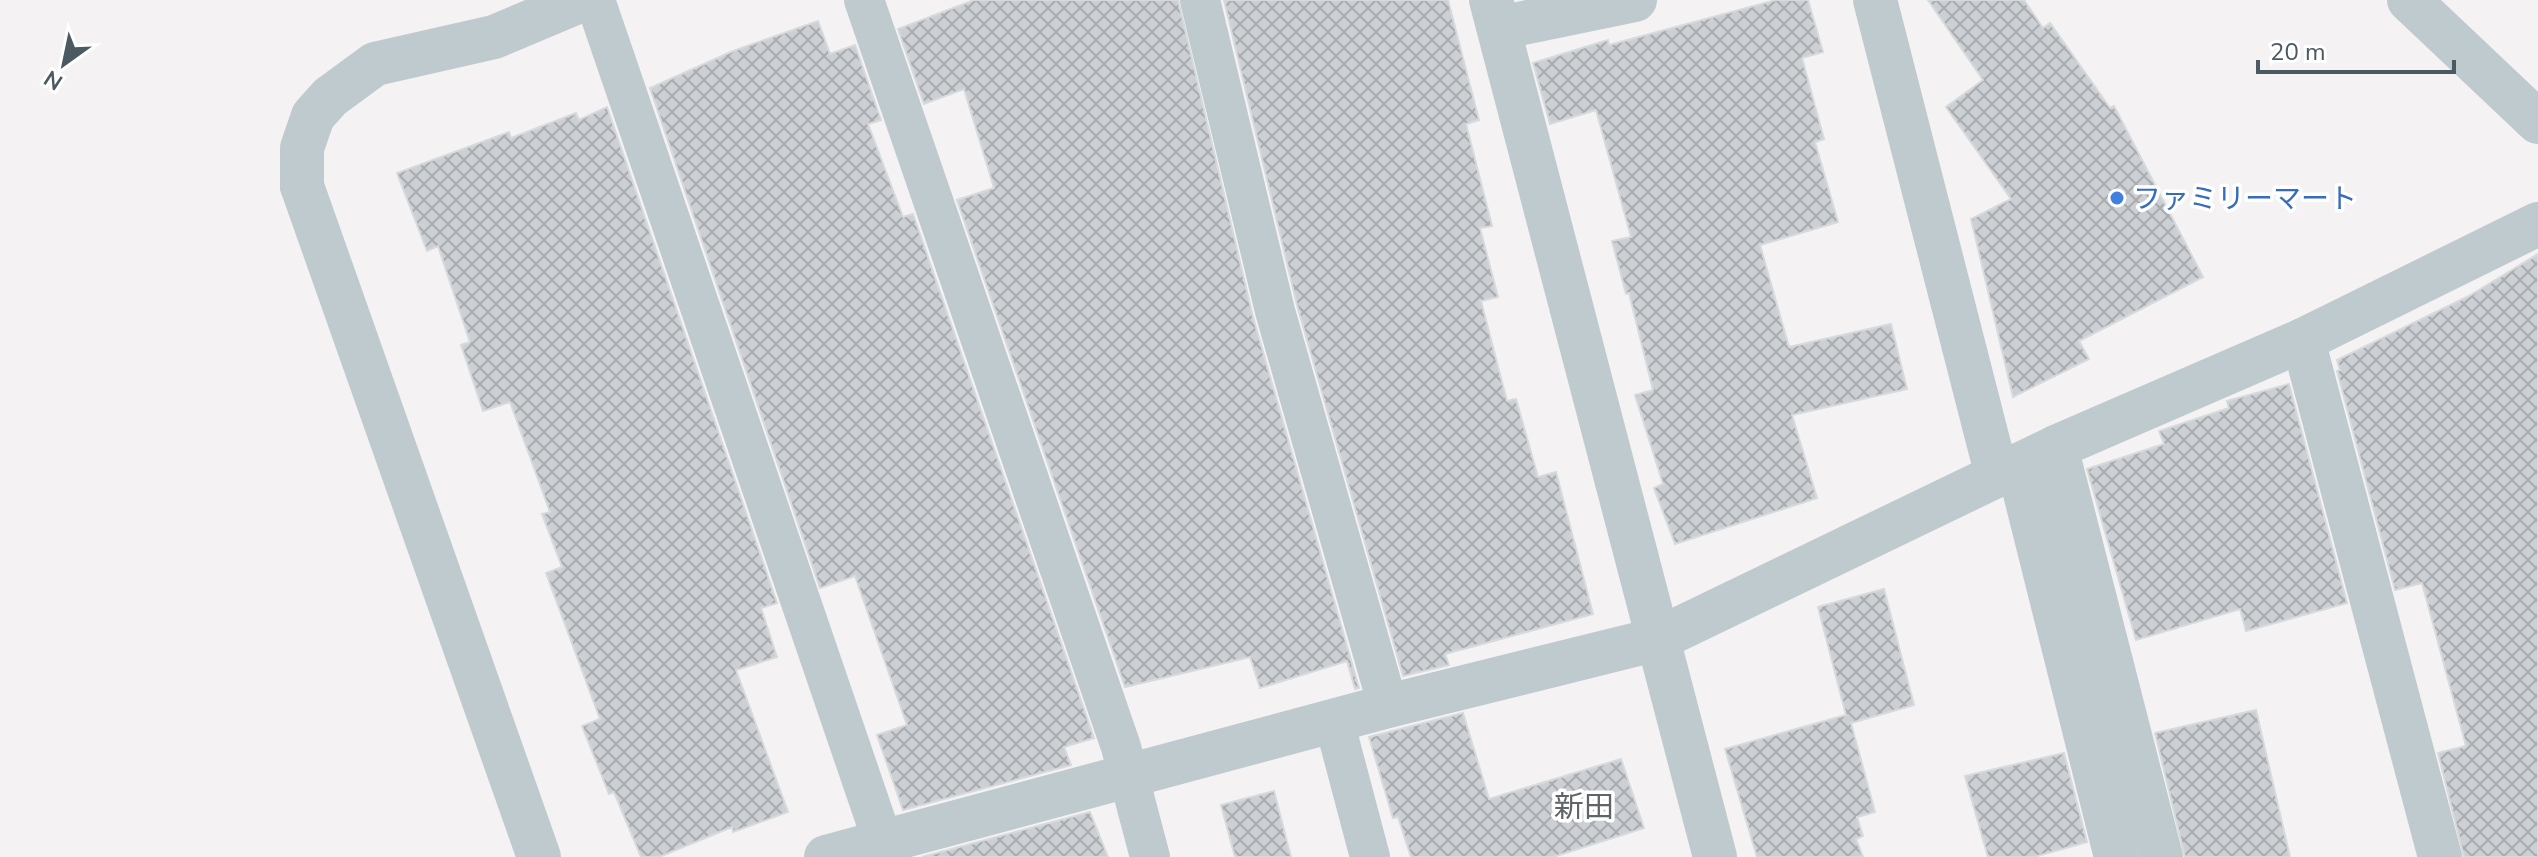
<svg xmlns="http://www.w3.org/2000/svg" width="2538" height="857" viewBox="0 0 2538 857" font-family="'Nunito Sans','Noto Sans JP',sans-serif">
  <style>
    .building { fill: url(#building-cross-hatch); stroke: #d6dadd; stroke-width: 2 }
    .lines { fill: none; stroke-linecap: round; stroke-linejoin: round }
    .service { stroke: #becace; stroke-width: 40 }
    .pedestrian { stroke: #becace; stroke-width: 44 }
    .minor { stroke: #becace; stroke-width: 44 }
    .tertiary { stroke: #becace; stroke-width: 44 }
    .shop-dot { fill: #3f7fe0; stroke: #fff; stroke-width: 3 }
    .labels { text-anchor: middle; stroke-width: 7; stroke-linejoin: round; paint-order: stroke }
    .shop-label { font-size: 28px; fill: #366cbe; stroke: #fff; text-anchor: start }
    .neighbourhood-label { font-size: 30px; fill: #5e6467; stroke: #fff }
  </style>
  <defs>
    <pattern id="building-cross-hatch" width="8" height="8" patternUnits="userSpaceOnUse" patternTransform="scale(2)"><rect width="8" height="8" fill="#ccd0d4"/><path d="M0 0l8 8M0 8l8-8" fill="none" stroke="#a8acaf"/></pattern>
  </defs>
  <rect width="100%" height="100%" fill="#f4f2f3"/>
  <!-- building -->
  <g class="building">
    <path d="M974 0H1178L1253 317 1359 688 1355 689 1347 661 1260 688 1250 657 1125 687 957 200 994 188 964 89 924 104 898 29Z"/>
    <path d="M1224 0H1448L1479 120 1466 124 1492 226 1480 228 1498 297 1481 301 1507 401 1516 399 1538 477 1556 472 1593 614 1445 654 1449 665 1403 676 1297 305Z"/>
    <path d="M1776 0H1808L1823 52 1802 58 1824 139 1815 142 1838 222 1760 245 1789 347 1891 324 1907 389 1792 415 1817 498 1675 544 1654 488 1663 484 1635 395 1653 390 1629 293 1626 294 1612 241 1631 237 1596 110 1550 124 1533 63 1608 40 1609 45Z"/>
    <path d="M1928 0H2024L2043 28 2050 23 2110 108 2114 106 2203 277 2079 341 2089 359 2013 397 1971 219 2011 199 1946 107 1983 80Z"/>
    <path d="M818 21 830 54 855 45 881 120 868 124 903 217 913 214 1094 738 1064 747 1071 765 903 810 877 735 907 725 855 576 820 588 650 88 733 51Z"/>
    <path d="M607 107 777 603 761 608 777 657 736 670 788 812 733 832 732 827 659 857H641L614 792 609 794 582 726 600 719 546 573 562 567 542 514 550 512 510 402 483 411 461 345 470 342 438 246 427 251 397 173 509 132 511 138 576 113 579 120Z"/>
    <path d="M2538 254V857H2464L2438 753 2466 746 2422 583 2395 590 2337 371 2340 370 2337 360 2469 296Z"/>
    <path d="M2289 384 2347 603 2246 631 2240 609 2136 640 2087 469 2164 444 2159 431 2229 408 2227 401Z"/>
    <path d="M1884 589 1914 705 1851 723 1875 812 1857 817 1863 836 1856 839 1863 857H1757L1725 749 1846 715 1818 607Z"/>
    <path d="M2256 710 2290 857H2185L2155 733Z"/>
    <path d="M1463 713 1489 799 1621 759 1644 828 1553 857H1411L1398 817 1393 818 1369 737Z"/>
    <path d="M2064 753 2087 842 2034 857H1988L1965 776Z"/>
    <path d="M1274 791 1291 857H1235L1221 805Z"/>
    <path d="M1090 812 1108 857H922Z"/>
  </g>
  <g class="lines">
    <!-- service -->
    <g class="service">
      <path d="M595 0 883 842"/>
      <path d="M864 0 1121 747 1150 857"/>
      <path d="M1200 0 1275 311 1388 706"/>
      <path d="M1334 721 1370 857"/>
    </g>
    <!-- pedestrian -->
    <path class="pedestrian" d="M2018 465 2116 857"/>
    <!-- minor -->
    <g class="minor">
      <path d="M1491 0 1715 857"/>
      <path d="M1875 0 1997 476"/>
      <path d="M1499 28 1635 0"/>
      <path d="M302 186V148L313 116 330 97 375 64 494 37 582 0"/>
      <path d="M2303 340 2440 857"/>
      <path d="M2056 447 2161 857"/>
      <path d="M826 857 1388 706 1658 639 2056 447 2303 340 2538 224"/>
    </g>
    <!-- tertiary -->
    <g class="tertiary">
      <path d="M2409 0 2538 122"/>
      <path d="M302 186 539 857"/>
    </g>
  </g>
  <!-- markers -->
  <circle class="shop-dot" cx="2117" cy="198" r="8"/>
  <g class="labels">
    <!-- shop labels -->
    <g class="shop-label">
      <text x="2133" y="208">ファミリーマート</text>
    </g>
    <!-- neighbourhood labels -->
    <g class="neighbourhood-label">
      <text x="1584" y="817">新田</text>
    </g>
  </g>
  <!-- north arrow -->
  <g transform="translate(64 64) rotate(213)" stroke="#ffffff" stroke-width="6" paint-order="stroke">
  <path d="M0-6L14 30L0 20L-14 30Z" fill="#4a5a60"/>
  <text y="-12" font-size="22" font-weight="bold" text-anchor="middle" fill="#4a5a60">N</text>
  </g>
  <!-- scale -->
  <path d="M2258 60v12h196v-12" fill="none" stroke="#4a5a60" stroke-width="4"/>
  <text x="2270" y="60" font-size="24" fill="#4a5a60" stroke="#ffffff" stroke-width="6" paint-order="stroke">20 m</text>
</svg>
